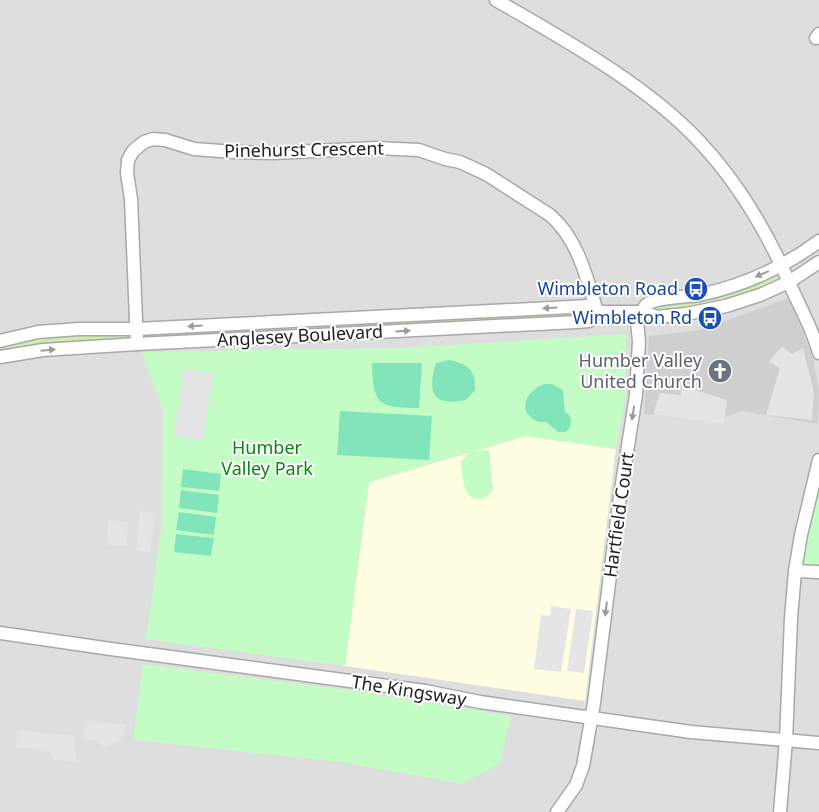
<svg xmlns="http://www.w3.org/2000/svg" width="819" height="812" viewBox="0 0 819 812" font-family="'Noto Sans',sans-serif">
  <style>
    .residential { fill: #dfdede }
    .education { fill: #fffee3 }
    .religious { fill: #cfcfcf }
    .grass { fill: #cfeeab }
    .park { fill: #c4fcc6 }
    .pitch { fill: #82e4ba }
    .parking { fill: #e5e5e5 }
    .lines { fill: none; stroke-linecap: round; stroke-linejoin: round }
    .minor-casing { stroke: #a8a8a8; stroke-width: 15 }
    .minor { stroke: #fff; stroke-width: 12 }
    .oneway { fill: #9b9b9b }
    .labels { text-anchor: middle; stroke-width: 4; stroke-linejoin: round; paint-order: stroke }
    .street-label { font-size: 18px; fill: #212121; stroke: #fff }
    .transit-label { font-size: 18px; fill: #164399; stroke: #fff; text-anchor: end }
    .worship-label { font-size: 18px; fill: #5b616d; stroke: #fff; text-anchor: end }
    .park-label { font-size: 18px; fill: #06880c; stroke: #fff }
  </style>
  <rect width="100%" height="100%" fill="#f2eee7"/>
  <!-- residential -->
  <rect class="residential" x="0" y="0" width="819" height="812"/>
  <!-- education -->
  <path class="education" d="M526 436 616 449 585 701 345 666 369 482Z"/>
  <!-- religious -->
  <path class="religious" d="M789 298 813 359 819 390 818 424 741 411 717 420 644 414 649 336 700 330Z"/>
  <!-- grass -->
  <g class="grass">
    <path d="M778 277 780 279 747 296 658 314V305Z"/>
    <path d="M586 310 590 315 147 338 145 335Z"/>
    <path d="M66 335H127L128 339 4 350 1 347 2 346 22 340Z"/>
  </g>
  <!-- park -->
  <g class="park">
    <path d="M626 334V394L616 449 526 436 474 451 489 450 493 489C490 494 487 498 481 499 461 501 463 474 461 461L470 452 369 482 345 666 146 639 162 521 163 411 142 352 400 348Z"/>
    <path d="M819 483V567L809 569 801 564V558Z"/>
    <path d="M143 664 342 689 511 716 500 763 462 784 341 762 133 740Z"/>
  </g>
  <!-- pitch -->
  <g class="pitch">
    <path d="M449 360C467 364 476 369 475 390L466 400C432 407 427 392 436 363Z"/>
    <path d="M372 363H422L419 408C377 408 373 404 372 363Z"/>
    <path d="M544 384H552L563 390 565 412C573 416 573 426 566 432H558L546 422C537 423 532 419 526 412 523 397 532 390 544 384Z"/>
    <path d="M340 411 432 416 429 460 337 455Z"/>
    <path d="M183 469 221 474 219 491 181 487Z"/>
    <path d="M181 490 219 495 217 513 179 508Z"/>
    <path d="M179 512 216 517 214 535 176 530Z"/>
    <path d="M176 534 214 538 211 556 174 552Z"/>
  </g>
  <!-- parking -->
  <g class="parking">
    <path d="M782 346 792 354 803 348 814 392 812 420 766 415 780 368 769 362Z"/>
    <path d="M184 369 213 373 203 441 174 436Z"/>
    <path d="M682 386 727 400 724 424 653 414 660 393 681 395Z"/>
    <path d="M140 511 155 513 150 552 136 550Z"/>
    <path d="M108 521 128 522 127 546 107 545Z"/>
    <path d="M551 606 571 609 561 672 534 669 541 615 550 616Z"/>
    <path d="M576 609 593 611 584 673 567 671Z"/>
    <path d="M85 722 126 724 124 738 103 749 99 741 84 740Z"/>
    <path d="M17 730 74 736 77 761 53 760 49 750 16 748Z"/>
  </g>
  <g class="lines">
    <!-- minor casing -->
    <g class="minor-casing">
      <g id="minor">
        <path d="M496 0C563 39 644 83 698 140 737 181 765 228 788 280 798 304 812 327 819 353"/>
        <path d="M816 38 819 34"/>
        <path d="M643 312C644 310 644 307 646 305 655 297 687 297 699 295 742 286 784 267 819 241"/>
        <path d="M0 341 38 332 79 329H137L570 307 587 306 597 312H643L657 317 686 314 726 306 760 295 789 282 819 262"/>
        <path d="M137 344 131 199 127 173 128 160 133 151 144 142 153 139 165 140 194 149 234 152 273 153 376 148 419 150 445 159 460 162 486 174 550 215C578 239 587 278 597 312"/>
        <path d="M0 357 43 350 137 344 577 322 589 321 597 312"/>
        <path d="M795 571 819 572"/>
        <path d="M0 633 111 649 425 691 480 702 691 732 819 743"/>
        <path d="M557 812 576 785 583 766 594 703 620 496 636 395 639 341 636 312"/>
        <path d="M780 812 786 740 791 618 795 571 801 535 819 460"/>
      </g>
    </g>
    <!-- minor -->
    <use href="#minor" class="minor"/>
  </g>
  <!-- one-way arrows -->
  <defs><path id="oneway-solid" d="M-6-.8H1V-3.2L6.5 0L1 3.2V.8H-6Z" transform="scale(1.25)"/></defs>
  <g class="oneway">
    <use href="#oneway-solid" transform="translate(762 274) rotate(157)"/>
    <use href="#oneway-solid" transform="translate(550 308) rotate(177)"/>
    <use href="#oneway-solid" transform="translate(195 326) rotate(177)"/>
    <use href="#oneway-solid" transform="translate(403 331) rotate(-3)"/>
    <use href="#oneway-solid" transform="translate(48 350) rotate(-5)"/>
    <use href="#oneway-solid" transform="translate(633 413) rotate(99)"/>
    <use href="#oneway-solid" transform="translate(606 609) rotate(97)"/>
  </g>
  <!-- icons -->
  <defs>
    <g id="bus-disc" transform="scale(1.25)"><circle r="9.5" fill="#1a4fb4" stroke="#fff"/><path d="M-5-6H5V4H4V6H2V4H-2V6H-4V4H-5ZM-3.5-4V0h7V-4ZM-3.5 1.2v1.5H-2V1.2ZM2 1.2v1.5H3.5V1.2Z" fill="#fff"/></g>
    <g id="church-disc" transform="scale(1.25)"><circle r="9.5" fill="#6b7280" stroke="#fff"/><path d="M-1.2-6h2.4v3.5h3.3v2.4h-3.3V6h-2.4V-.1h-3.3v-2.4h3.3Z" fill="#fff"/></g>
  </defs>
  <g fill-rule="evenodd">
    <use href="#bus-disc" x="696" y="289"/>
    <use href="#bus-disc" x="710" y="318"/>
    <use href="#church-disc" x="720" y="371"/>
  </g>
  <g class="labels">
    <!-- street labels -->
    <g class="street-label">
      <text transform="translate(304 150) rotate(-1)" y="6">Pinehurst Crescent</text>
      <text transform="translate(300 336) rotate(-3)" y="6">Anglesey Boulevard</text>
      <text transform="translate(619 515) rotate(-82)" y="6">Hartfield Court</text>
      <text transform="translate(409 691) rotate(9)" y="6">The Kingsway</text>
    </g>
    <!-- transit labels -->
    <g class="transit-label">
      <text x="678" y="295">Wimbleton Road</text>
      <text x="692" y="324">Wimbleton Rd</text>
    </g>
    <!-- worship labels -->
    <g class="worship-label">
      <text x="702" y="367">Humber Valley<tspan x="702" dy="21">United Church</tspan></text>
    </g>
    <!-- park labels -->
    <g class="park-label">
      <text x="267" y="454">Humber<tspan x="267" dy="21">Valley Park</tspan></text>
    </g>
  </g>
</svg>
